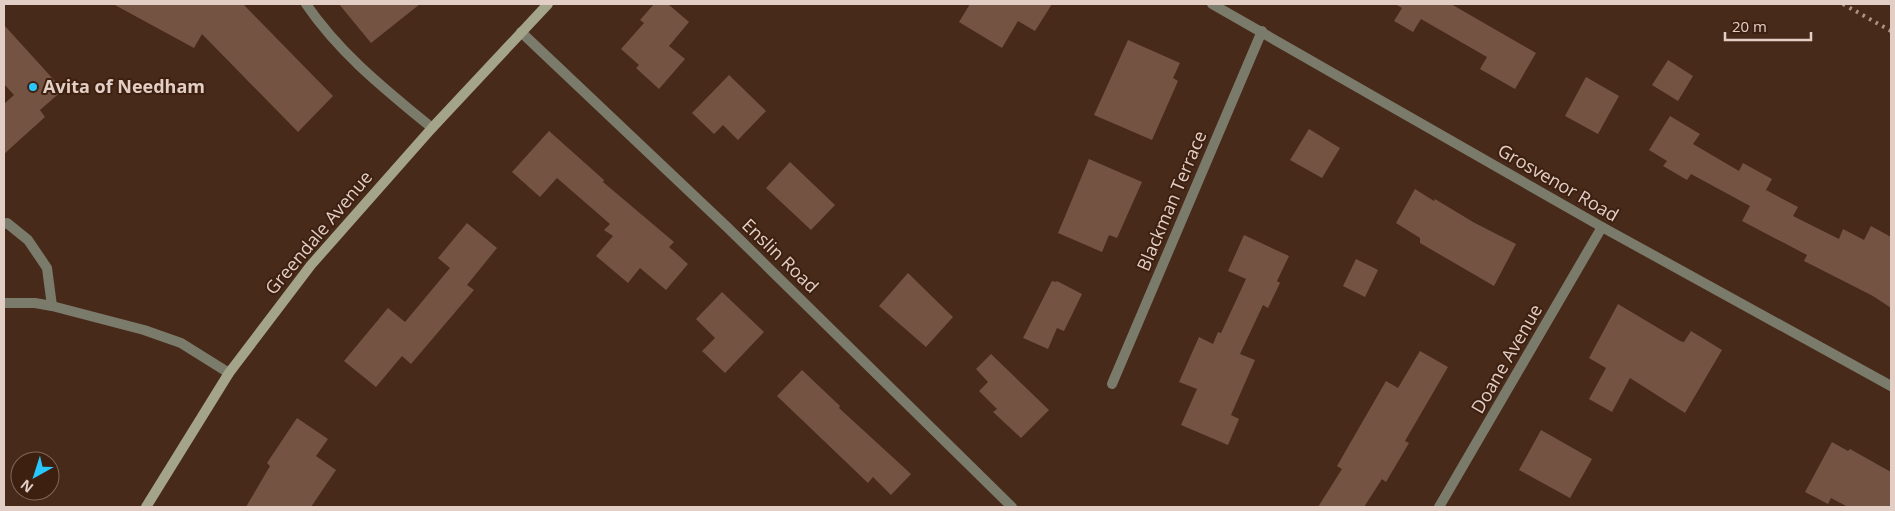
<svg xmlns="http://www.w3.org/2000/svg" width="1895" height="511" viewBox="0 0 1895 511" font-family="'Open Sans',sans-serif">
  <style>
    .building { fill: #745342 }
    .lines { fill: none; stroke-linecap: round; stroke-linejoin: round }
    .service { stroke: #7b7b6b; stroke-width: 10 }
    .minor { stroke: #7b7b6b; stroke-width: 10 }
    .secondary { stroke: #a4a48b; stroke-width: 10 }
    .rail { stroke: #ab9388; stroke-width: 4; stroke-dasharray: 2.5 5; stroke-linecap: butt }
    .poi-dot { fill: #28c8ff; stroke: #3d2010; stroke-width: 2 }
    .labels { text-anchor: middle; stroke-width: 4; stroke-linejoin: round; paint-order: stroke }
    .poi-label { font-size: 18px; font-weight: bold; fill: #e2cec5; stroke: #3d2010; text-anchor: start }
    .street-label { font-size: 18px; fill: #e2cec5; stroke: #3d2010 }
  </style>
  <rect width="100%" height="100%" fill="#482a1a"/>
  <!-- building -->
  <g class="building">
    <path d="M113 4H243L333 96 298 132 202 34 194 48Z"/>
    <path d="M339 4H420L371 43Z"/>
    <path d="M654 4H668L689 22 669 46 685 59 659 89 636 68 639 65 621 49 644 23 640 20Z"/>
    <path d="M970 4H1052L1035 31 1018 21 1002 48 959 22Z"/>
    <path d="M1395 4H1451L1536 53 1515 89 1480 69 1487 57 1421 19 1413 32 1394 21 1402 8Z"/>
    <path d="M4 25 63 90 40 110 45 117 4 154V104L14 95 4 84Z"/>
    <path d="M1128 40 1180 63 1173 78 1178 81 1152 140 1094 115Z"/>
    <path d="M1668 60 1693 76 1678 101 1652 85Z"/>
    <path d="M729 75 766 111 738 140 723 125 714 134 692 113Z"/>
    <path d="M1586 77 1619 96 1598 134 1565 116Z"/>
    <path d="M1670 116 1700 134 1693 144 1739 171 1743 163 1772 179 1766 190 1798 207 1793 216 1839 239 1843 229 1864 240 1871 226 1891 237V308L1873 296 1804 261 1807 255 1742 221 1750 206 1691 174 1687 180 1663 166 1667 161 1649 150Z"/>
    <path d="M1309 129 1340 148 1322 178 1290 160Z"/>
    <path d="M549 131 604 180 603 182 674 242 669 247 688 264 666 290 640 268 628 283 596 256 613 236 604 230 610 224 557 178 540 197 512 172Z"/>
    <path d="M1089 159 1142 182 1117 238 1109 235 1102 252 1058 233Z"/>
    <path d="M790 162 835 205 811 230 766 188Z"/>
    <path d="M1415 189 1434 201 1435 199 1473 222 1516 244 1494 286 1420 243V238L1396 223Z"/>
    <path d="M467 223 497 248 467 285 474 290 411 364 402 356 376 387 344 361 388 308 405 322 450 268 438 258Z"/>
    <path d="M1244 235 1289 256 1277 281 1280 283 1268 308 1263 305 1240 354 1255 360 1231 415 1239 419 1228 445 1181 425 1197 389 1179 382 1199 337 1213 344 1218 332 1221 333 1246 279 1228 271Z"/>
    <path d="M1356 259 1378 270 1365 297 1343 286Z"/>
    <path d="M908 273 953 317 926 347 879 306Z"/>
    <path d="M1052 281 1056 282 1057 281 1082 294 1064 331 1057 328 1048 349 1023 338Z"/>
    <path d="M722 292 764 332 725 373 702 351 715 338 696 319Z"/>
    <path d="M1618 304 1680 341 1684 342 1691 331 1722 350 1685 413 1630 378 1612 412 1589 399 1606 368 1589 358Z"/>
    <path d="M1420 351 1448 367 1405 441 1409 443 1386 482 1382 479 1364 507H1318L1342 469 1337 466 1386 381 1398 388Z"/>
    <path d="M991 354 1049 410 1021 438 993 412 997 409 979 391 988 382 976 369Z"/>
    <path d="M802 370 840 406 839 408 911 474 891 495 873 477 868 483 777 396Z"/>
    <path d="M297 418 328 439 316 456 336 470 311 507H246L270 466 267 463Z"/>
    <path d="M1541 430 1592 459 1570 498 1519 470Z"/>
    <path d="M1832 442 1848 451 1850 449 1891 472V507H1848L1831 498 1828 504 1805 492Z"/>
  </g>
  <g class="lines">
    <!-- service -->
    <g class="service">
      <path d="M4 224 7 223 28 240 47 268 52 306"/>
      <path d="M4 303H35L52 306 144 330 181 343 229 373"/>
    </g>
    <!-- minor -->
    <g class="minor">
      <path d="M306 4C340 54 386 90 432 128"/>
      <path d="M1212 4 1602 227 1891 386"/>
      <path d="M521 32 727 227 1012 507"/>
      <path d="M1112 384 1262 31"/>
      <path d="M1439 507 1602 227"/>
    </g>
    <!-- secondary -->
    <path class="secondary" d="M146 507 229 373 311 265 432 128 548 4"/>
    <!-- rail -->
    <path class="rail" d="M1843 4 1891 31"/>
  </g>
  <!-- markers -->
  <circle class="poi-dot" cx="33" cy="87" r="5"/>
  <g class="labels">
    <!-- poi labels -->
    <g class="poi-label">
      <text x="43" y="93">Avita of Needham</text>
    </g>
    <!-- street labels -->
    <g class="street-label">
      <text transform="translate(1558 183) rotate(30)" y="6">Grosvenor Road</text>
      <text transform="translate(1172 201) rotate(-67)" y="6">Blackman Terrace</text>
      <text transform="translate(319 233) rotate(-50)" y="6">Greendale Avenue</text>
      <text transform="translate(780 256) rotate(44)" y="6">Enslin Road</text>
      <text transform="translate(1507 359) rotate(-60)" y="6">Doane Avenue</text>
    </g>
  </g>
  <!-- border -->
  <rect width="1895" height="511" fill="none" stroke="#e2cec5" stroke-width="10"/>
  <!-- north arrow -->
  <g transform="translate(35 476) rotate(219)"><circle r="24" fill="#3d2010" stroke="#7f6658"/>
  <path d="M0-4L9 19L0 12L-9 19Z" fill="#28c8ff"/>
  <text y="-8" font-size="14" font-weight="bold" text-anchor="middle" fill="#e2cec5">N</text>
  </g>
  <!-- scale -->
  <path d="M1725 32v8h86v-8" fill="none" stroke="#e2cec5" stroke-width="2.5"/>
  <text x="1732" y="32" font-size="15" fill="#e2cec5" stroke="#3d2010" stroke-width="4" paint-order="stroke">20 m</text>
</svg>
